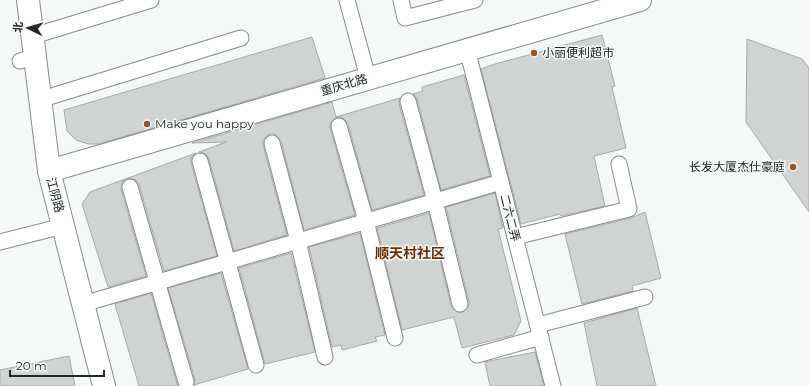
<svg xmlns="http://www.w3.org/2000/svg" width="809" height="386" viewBox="0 0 809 386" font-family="Montserrat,'Noto Sans SC',sans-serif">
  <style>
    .building { fill: #cfd3d2; stroke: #a6a9a8 }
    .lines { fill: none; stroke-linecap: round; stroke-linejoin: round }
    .service-casing { stroke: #888b8a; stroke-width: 17 }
    .minor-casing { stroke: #888b8a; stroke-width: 24 }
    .service { stroke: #fff; stroke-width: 15 }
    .minor { stroke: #fff; stroke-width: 22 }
    .poi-dot { fill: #9a542b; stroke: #f4f8f7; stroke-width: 1.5 }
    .labels { text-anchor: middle; stroke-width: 3; stroke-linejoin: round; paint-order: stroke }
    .poi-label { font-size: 12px; fill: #252726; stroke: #f4f8f7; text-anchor: start }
    .street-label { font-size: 12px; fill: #252726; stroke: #f4f8f7 }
    .quarter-label { font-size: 14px; font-weight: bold; fill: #6d3005; stroke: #f4f8f7 }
  </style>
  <rect width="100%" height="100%" fill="#f4f8f7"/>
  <!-- building -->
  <g class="building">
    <path d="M602 35 615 86 612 87 626 148 594 156 605 206 561 216 560 214 521 224 481 69 495 64Z"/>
    <path d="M312 37 325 78 98 144H88L76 140 67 131 64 110Z"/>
    <path d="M747 39 802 59 809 68V212L746 122Z"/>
    <path d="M464 75 490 176 441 190 417 99 413 94 423 91 422 87Z"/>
    <path d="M400 98 399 103 424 195 372 210 348 124 342 117 336 118 330 123V128L355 215 304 230 281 141 275 134H269L263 140V145L287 235 234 251 209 159 206 154 199 152 226 142 192 143 332 102 336 117Z"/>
    <path d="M196 153 191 158V163L217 256 164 271 139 185 136 180 128 178 123 181 121 189 146 276 108 287 82 204 90 192Z"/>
    <path d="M495 193 503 228 498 229 521 321 514 335 462 348 454 317 402 330 377 228 429 213 451 306 457 312 462 313 468 307 469 302 446 207Z"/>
    <path d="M645 212 661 278 632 286 633 291 582 304 565 234 631 218Z"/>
    <path d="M360 233 385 335 375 337 377 341 342 350 341 345 332 347 309 247Z"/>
    <path d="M291 253 315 352 265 364 239 268Z"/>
    <path d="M221 273 248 369 194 385 195 380 168 288Z"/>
    <path d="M151 293 177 384 178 386H139L115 304Z"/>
    <path d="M637 308 656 386H597L584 323Z"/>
    <path d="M535 352 544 386H490L485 362Z"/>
    <path d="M69 356 75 386H0V370Z"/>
  </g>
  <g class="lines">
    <!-- service casing -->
    <g class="service-casing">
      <g id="service">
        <path d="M347 0 368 78"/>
        <path d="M401 0 405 18 475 0"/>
        <path d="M33 36 151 0"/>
        <path d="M467 49 553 386"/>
        <path d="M20 61 35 56"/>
        <path d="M39 100 241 38"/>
        <path d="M408 101 435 201 460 304"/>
        <path d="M339 126 366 221 395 338"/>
        <path d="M272 143 298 241 325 357"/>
        <path d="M200 161 256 365"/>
        <path d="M130 187 186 382"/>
        <path d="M515 237 629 209 619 164"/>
        <path d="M0 242 63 226"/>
        <path d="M83 304 501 182"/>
        <path d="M538 325 645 297"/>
        <path d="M477 355 541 337"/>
      </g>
    </g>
    <!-- minor casing -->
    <g class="minor-casing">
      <g id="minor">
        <path d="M28 0 49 171 104 386"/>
        <path d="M49 171 640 0"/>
      </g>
    </g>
    <!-- service -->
    <use href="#service" class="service"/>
    <!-- minor -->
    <use href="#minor" class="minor"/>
  </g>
  <!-- markers -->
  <g class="poi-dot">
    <circle cx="534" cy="53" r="4"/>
    <circle cx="147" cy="124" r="4"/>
    <circle cx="793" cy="167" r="4"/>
  </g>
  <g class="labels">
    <!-- poi labels -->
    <g class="poi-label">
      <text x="542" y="57">小丽便利超市</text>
      <text x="155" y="128">Make you happy</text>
      <text x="785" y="171" text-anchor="end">长发大厦杰仕豪庭</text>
    </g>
    <!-- street labels -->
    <g class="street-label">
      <text transform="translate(344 85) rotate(-16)" y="4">重庆北路</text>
      <text transform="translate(55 195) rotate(75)" y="4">江阴路</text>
      <text transform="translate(510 218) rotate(76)" y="4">二六二弄</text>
    </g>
    <!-- quarter labels -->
    <g class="quarter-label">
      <text x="410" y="258">顺天村社区</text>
    </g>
  </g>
  <!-- north arrow -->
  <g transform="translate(28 28) rotate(275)" stroke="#f4f8f7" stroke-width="3" paint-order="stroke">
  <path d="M0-3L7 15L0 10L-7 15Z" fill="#252726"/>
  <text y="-6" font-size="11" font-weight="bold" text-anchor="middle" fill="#252726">北</text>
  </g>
  <!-- scale -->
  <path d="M10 370v6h94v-6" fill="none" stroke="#252726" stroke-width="2"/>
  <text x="16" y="370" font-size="12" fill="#252726" stroke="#f4f8f7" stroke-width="3" paint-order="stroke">20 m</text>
</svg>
